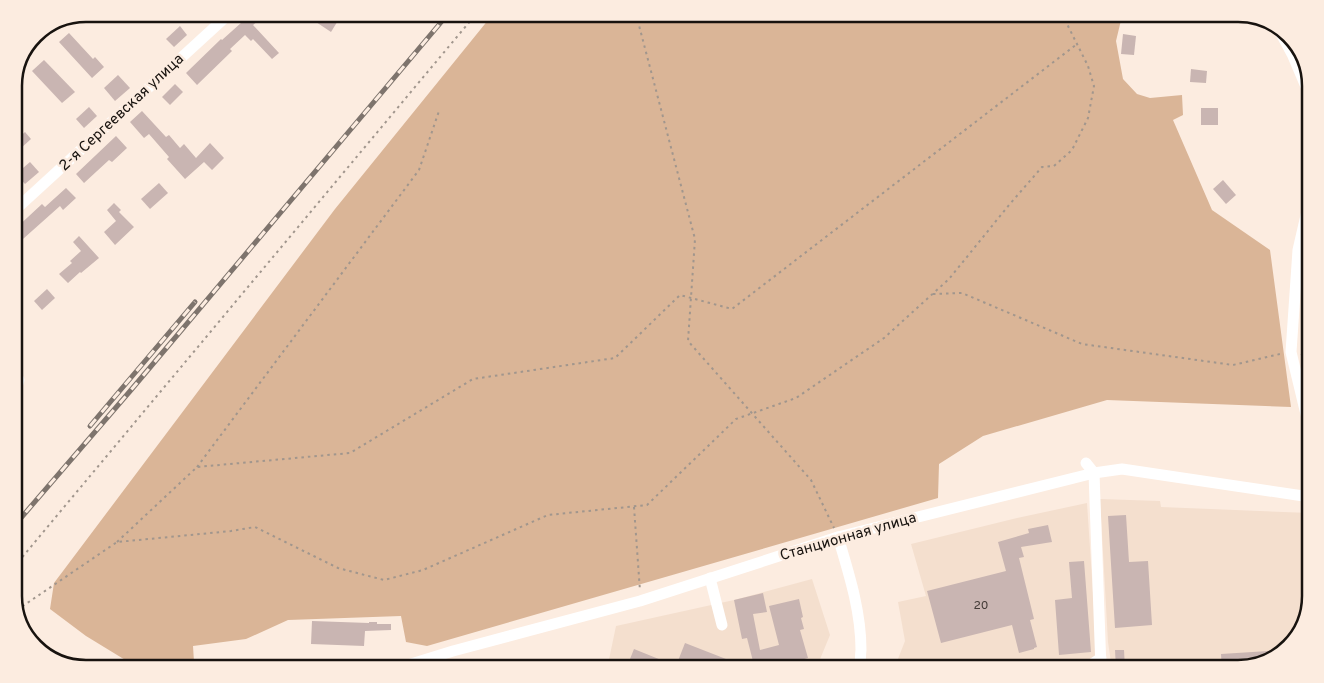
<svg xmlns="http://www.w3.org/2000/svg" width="1324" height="683" viewBox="0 0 1324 683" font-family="Overpass,sans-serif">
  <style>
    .built { fill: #f4dfce }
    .forest { fill: #dab597 }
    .building { fill: #c9b5b2 }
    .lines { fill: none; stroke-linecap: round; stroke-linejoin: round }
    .path { stroke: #a1968d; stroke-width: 2; stroke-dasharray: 2.5 4; stroke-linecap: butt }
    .minor { stroke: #fff; stroke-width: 11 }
    .rail-casing { stroke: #7e746d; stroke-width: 5 }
    .rail { stroke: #fcece0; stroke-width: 3; stroke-dasharray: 9; stroke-linecap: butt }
    .labels { text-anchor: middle; stroke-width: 5; stroke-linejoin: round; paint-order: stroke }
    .number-label { font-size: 12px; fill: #443c38 }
    .street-label { font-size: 15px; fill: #18130f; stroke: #fcece0 }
    .rim { fill: none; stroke: #18130f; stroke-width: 2.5 }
  </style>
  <rect width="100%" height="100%" fill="#fcece0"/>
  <!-- built -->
  <g class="built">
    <path d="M1100 499 1160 501 1161 507 1310 513V597L1303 629 1274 659 1238 669H1112L1108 642Z"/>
    <path d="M1087 503 1097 653 1089 663 1075 669H894L905 641 898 602 926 596 911 544 1017 518Z"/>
    <path d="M812 579 830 635 816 669H607L616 626 734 600Z"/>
  </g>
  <!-- forest -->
  <g class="forest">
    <path d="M493 14H1140L1122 16 1116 41 1123 79 1137 94 1150 98 1182 95 1183 115 1173 120 1212 210 1270 250 1291 407 1107 400 983 436 939 464 938 498 427 646 406 642 401 616 288 620 246 639 193 646 194 662 165 669H140L86 636 50 609 54 583 335 209Z"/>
    <path d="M1310 245V401L1307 391 1304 265Z"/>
  </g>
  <!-- building -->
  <g class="building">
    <path d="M251 14H266L253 25 279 53 272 59 253 39 251 41 245 35 230 49 232 51 197 85 186 73 221 39 222 40Z"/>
    <path d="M321 14H330L339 19 331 32 316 22Z"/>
    <path d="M180 26 187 35 174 47 166 39Z"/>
    <path d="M69 33 93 59 95 57 104 67 92 78 59 42Z"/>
    <path d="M1123 34 1136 36 1134 55 1121 54Z"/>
    <path d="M44 60 75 92 62 103 32 71Z"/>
    <path d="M1191 69 1207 71 1206 83 1190 82Z"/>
    <path d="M118 75 130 88 115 101 104 88Z"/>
    <path d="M175 84 183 92 170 105 162 97Z"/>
    <path d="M89 107 97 116 84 128 76 119Z"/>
    <rect x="1201" y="108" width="17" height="17"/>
    <path d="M142 111 166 137 169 135 180 148 184 144 196 158 210 143 224 158 212 170 204 162 185 179 167 159 169 157 149 134 144 138 130 122Z"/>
    <path d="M25 132 31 139 20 149 14 142Z"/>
    <path d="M116 136 127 148 112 162 109 160 84 183 76 174Z"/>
    <path d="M30 162 39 172 25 184 16 174Z"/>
    <path d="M1223 180 1236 195 1226 204 1213 189Z"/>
    <path d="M159 183 168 193 150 209 141 199Z"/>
    <path d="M66 188 76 198 63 210 60 206 14 247V230L42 204 45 207Z"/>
    <path d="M114 203 121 210 119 212 134 227 115 245 104 232 116 221 107 210Z"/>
    <path d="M79 236 99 258 81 273 80 272 68 283 59 274 72 263 70 261 81 251 73 242Z"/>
    <path d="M47 289 55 298 42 310 34 301Z"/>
    <path d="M1126 515 1129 562 1148 561 1152 625 1115 628 1108 516Z"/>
    <path d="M1048 525 1052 542 1021 547 1024 557 1019 558 1034 619 1030 620 1037 647 1034 648V649L1019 653 1012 625 941 643 927 591 1006 571 998 542 1029 533 1028 529Z"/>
    <path d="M1084 561 1091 652 1059 655 1055 600 1072 598 1069 562Z"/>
    <path d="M763 593 767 612 753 614 760 650 779 645 769 606 799 599 803 617 801 618 804 629 800 630 808 658 776 667 777 669H755L747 638 742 639 734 600Z"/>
    <path d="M312 621 369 623V622H377V624H391V630L365 631 364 646 311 644Z"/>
    <path d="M685 643 726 659 722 669H626L634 649 676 666Z"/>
    <path d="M1115 650H1124L1125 669H1116Z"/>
    <path d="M1283 650 1274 659 1238 669H1222L1221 654Z"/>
  </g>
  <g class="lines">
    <!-- path -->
    <g class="path">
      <path d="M636 14 695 239 688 341 811 480 834 528"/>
      <path d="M933 294 962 293 1082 344 1233 365 1280 354"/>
      <path d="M1301 354 1310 357"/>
      <path d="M197 467 419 170 439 111"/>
      <path d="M634 507 640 591"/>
      <path d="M117 542 197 467 350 453 473 379 615 358 680 295 732 309 1077 44"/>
      <path d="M14 567 476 14"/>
      <path d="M14 588 15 606"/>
      <path d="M17 610 117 542 231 531 255 527 338 568 384 580 423 570 548 515 647 505 736 419 796 398 884 338 949 279 1009 205 1042 167 1054 166 1072 150 1088 118 1094 86 1088 66 1062 14"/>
    </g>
    <!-- minor -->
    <g class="minor">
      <path d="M1278 28 1293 56 1310 96"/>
      <path d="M1310 198 1298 250 1291 352 1310 431"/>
      <path d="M14 211 229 14"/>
      <path d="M14 368 19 380 14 397"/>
      <path d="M1086 463 1094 473 1101 669"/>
      <path d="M838 537C849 574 861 611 861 650 860 657 861 663 859 669"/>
      <path d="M710 578 722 625"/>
      <path d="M395 669 453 651 640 601 838 537 1094 473 1122 469 1310 497"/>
      <path d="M1084 669 1101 658"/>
    </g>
    <!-- rail casing -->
    <g class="rail-casing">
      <g id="rail">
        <path d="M90 426 195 302"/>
        <path d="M14 526 131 390 448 14"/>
      </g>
    </g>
    <!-- rail -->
    <use href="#rail" class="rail"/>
  </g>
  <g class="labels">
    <!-- number labels -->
    <g class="number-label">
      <text x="981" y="609">20</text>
    </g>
    <!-- street labels -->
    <g class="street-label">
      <text transform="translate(121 112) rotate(-43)" y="5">2-я Сергеевская улица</text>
      <text transform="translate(848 536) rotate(-16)" y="5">Станционная улица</text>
    </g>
  </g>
  <!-- crop -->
  <path d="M0 0H1324V683H0ZM86 22H1238A64 64 0 0 1 1302 86V596A64 64 0 0 1 1238 660H86A64 64 0 0 1 22 596V86A64 64 0 0 1 86 22Z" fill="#fcece0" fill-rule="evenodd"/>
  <path class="rim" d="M86 22H1238A64 64 0 0 1 1302 86V596A64 64 0 0 1 1238 660H86A64 64 0 0 1 22 596V86A64 64 0 0 1 86 22Z"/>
</svg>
